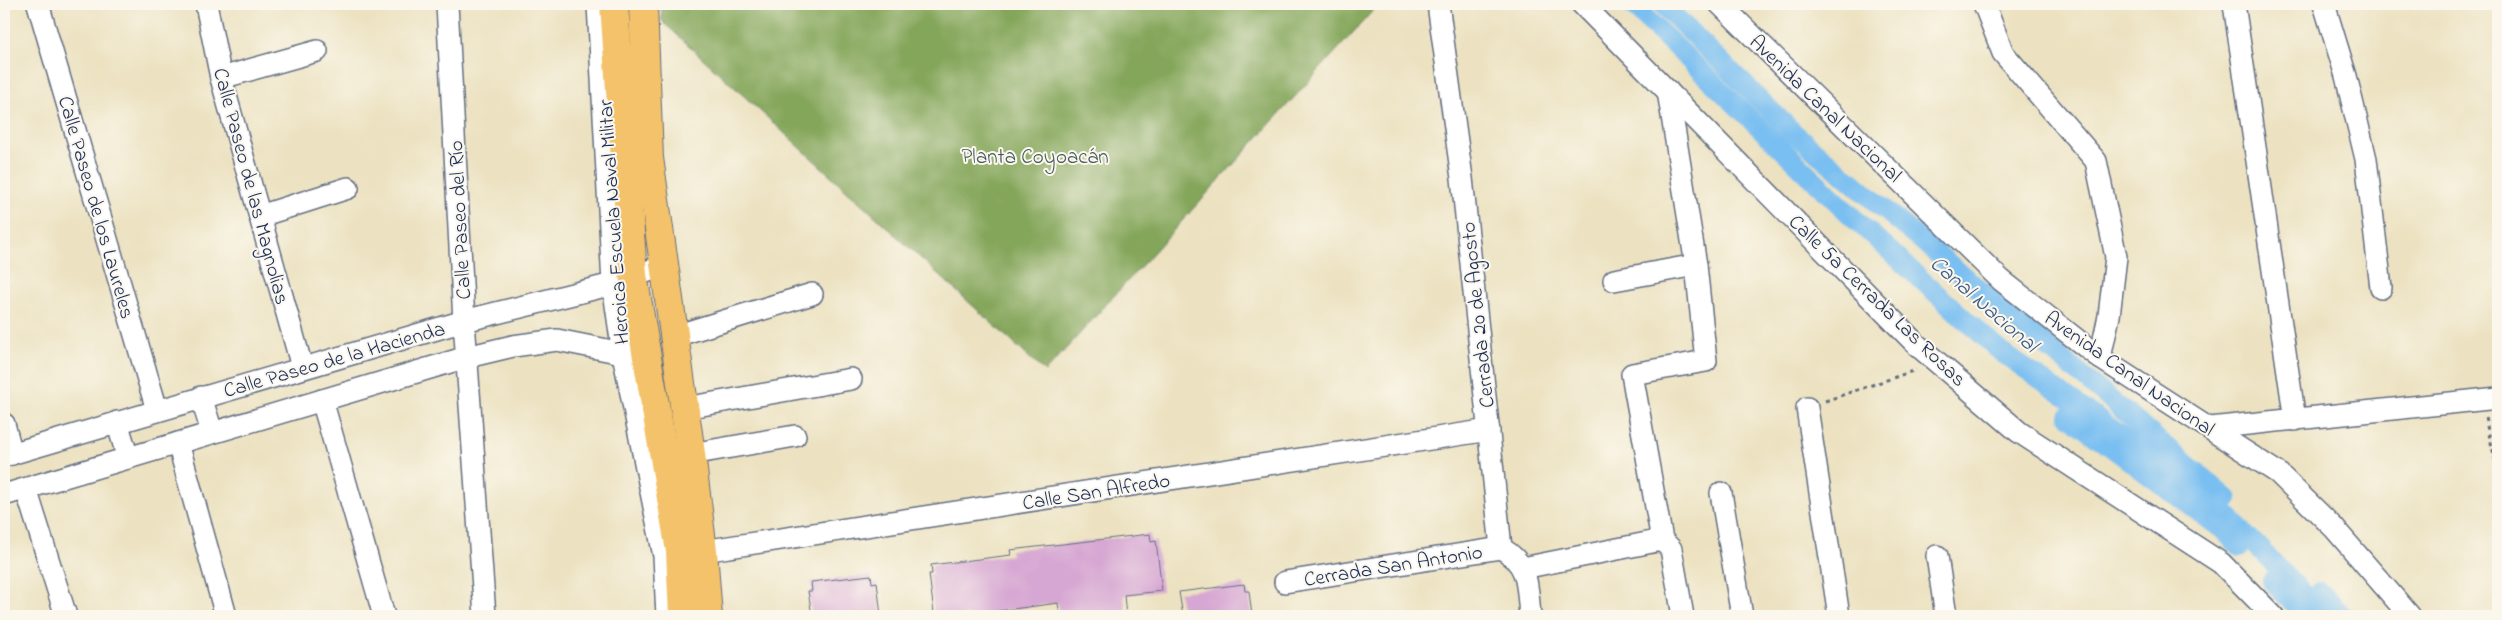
<svg xmlns="http://www.w3.org/2000/svg" width="2502" height="620" viewBox="0 0 2502 620" font-family="'Indie Flower',sans-serif">
  <style>
    .forest { fill: #84a65a; stroke: #506a5c }
    .lines { fill: none; stroke-linecap: round; stroke-linejoin: round }
    .canal { stroke: #7abff1; stroke-width: 20 }
    .building { fill: #d7a7d3 }
    .minor-casing { stroke: #646e81; stroke-width: 24 }
    .major-casing { stroke: #646e81; stroke-width: 30 }
    .path { stroke: #646e81; stroke-width: 3; stroke-dasharray: 4 4; stroke-linecap: butt }
    .minor { stroke: #fff; stroke-width: 21 }
    .major { stroke: #f3c26a; stroke-width: 28 }
    .labels { text-anchor: middle; stroke-width: 4; stroke-linejoin: round; paint-order: stroke }
    .street-label { font-size: 21px; fill: #1b2f5e; stroke: #fbf7ec }
    .park-label { font-size: 21px; fill: #445a60; stroke: #fbf7ec }
    .water-label { font-size: 22px; font-style: italic; fill: #385a8a; stroke: #fbf7ec }
  </style>
  <rect width="100%" height="100%" fill="#fbf7ec"/>
  <filter id="ink" filterUnits="userSpaceOnUse"><feTurbulence type="fractalNoise" baseFrequency=".02" numOctaves="2"/><feDisplacementMap in="SourceGraphic" scale="10" xChannelSelector="R" yChannelSelector="G"/><feConvolveMatrix kernelMatrix="1 2 1 2 8 2 1 2 1" color-interpolation-filters="sRGB"/></filter>
  <filter id="wash" filterUnits="userSpaceOnUse"><feTurbulence type="fractalNoise" baseFrequency=".0096" numOctaves="4" result="noise"/><feDisplacementMap in="SourceGraphic" scale="20" xChannelSelector="R" yChannelSelector="G"/><feGaussianBlur stdDeviation="1.12" result="paint"/><feColorMatrix in="noise" values="0 0 0 0 0 0 0 0 0 0 0 0 0 0 0 0 0 1.4 0 .05"/><feComposite in="paint" operator="in"/></filter>
  <g filter="url(#wash)">
    <rect width="100%" height="100%" fill="#ece2c1"/>
    <!-- forest -->
    <path class="forest" d="M661 4H1379L1045 372 662 21Z"/>
    <g class="lines">
      <!-- canal -->
      <g class="canal">
        <path d="M1631 4 1860 224 2001 352 2148 454 2224 512 2325 616"/>
        <path d="M1662 4 1795 134 2228 499"/>
        <path d="M2069 416 2223 530 2240 547"/>
        <path d="M2272 581 2306 616"/>
        <path d="M2320 592 2343 616"/>
      </g>
    </g>
    <g id="blocks">
      <!-- building -->
      <g class="building">
        <path d="M1150 534 1151 542 1156 541 1162 591 1124 595 1126 616H1060L1058 603 998 611 999 615 988 616H938V613H934L929 574H932L931 565 1011 555 1010 550Z"/>
        <path d="M871 575 872 583 877 582 881 616H812L808 591H812L811 582Z"/>
        <path d="M1244 584 1245 591H1249L1252 616H1183L1179 592Z"/>
      </g>
    </g>
  </g>
  <g filter="url(#ink)">
    <use href="#blocks" fill-opacity="0" stroke="#646e81" stroke-width="1"/>
    <g class="lines">
      <!-- minor casing -->
      <g class="minor-casing">
        <g id="minor">
          <path d="M38 4 157 410"/>
          <path d="M206 4 221 78 302 367"/>
          <path d="M447 4 464 321 485 616"/>
          <path d="M598 4 613 284 623 354 664 556 667 616"/>
          <path d="M1438 4 1462 178 1501 548C1530 565 1527 585 1530 616"/>
          <path d="M1582 4 1917 345 2019 432 2221 563 2273 616"/>
          <path d="M1720 4 2001 280 2100 358 2278 473 2334 528 2410 616"/>
          <path d="M1984 4 2003 53 2096 161 2116 257 2109 316 2100 358"/>
          <path d="M2234 4 2295 420"/>
          <path d="M2324 4 2346 76 2366 159 2381 288"/>
          <path d="M221 78 317 51"/>
          <path d="M260 216 348 188"/>
          <path d="M1614 280 1696 265 1668 91"/>
          <path d="M675 336 812 294"/>
          <path d="M201 397 212 432"/>
          <path d="M322 400 384 616"/>
          <path d="M685 408 851 379"/>
          <path d="M1807 408 1839 616"/>
          <path d="M117 422 128 458"/>
          <path d="M4 424 12 454"/>
          <path d="M2210 428 2498 398"/>
          <path d="M178 443 226 616"/>
          <path d="M691 454 795 436"/>
          <path d="M4 456 464 321 613 284 665 265"/>
          <path d="M26 489 66 616"/>
          <path d="M1721 493 1742 616"/>
          <path d="M4 495 467 357 513 346 557 340 647 358"/>
          <path d="M1662 540 1632 374 1706 361 1696 265"/>
          <path d="M703 551 1489 430"/>
          <path d="M1937 556 1946 616"/>
          <path d="M1523 568 1662 540 1671 549 1683 616"/>
          <path d="M1285 582 1501 548"/>
        </g>
      </g>
      <!-- major casing -->
      <g class="major-casing">
        <g id="major">
          <path d="M614 4 633 275 680 551 683 616"/>
          <path d="M643 4 649 158 691 454 703 551 708 616"/>
        </g>
      </g>
      <!-- path -->
      <g class="path">
        <path d="M1825 401 1916 370"/>
        <path d="M2485 418 2498 471"/>
      </g>
      <!-- minor -->
      <use href="#minor" class="minor"/>
      <!-- major -->
      <use href="#major" class="major"/>
    </g>
  </g>
  <g class="labels">
    <!-- street labels -->
    <g class="street-label">
      <text transform="translate(1826 108) rotate(44)" y="7">Avenida Canal Nacional</text>
      <text transform="translate(252 186) rotate(75)" y="7">Calle Paseo de las Magnolias</text>
      <text transform="translate(97 207) rotate(74)" y="7">Calle Paseo de los Laureles</text>
      <text transform="translate(459 220) rotate(-93)" y="7">Calle Paseo del Río</text>
      <text transform="translate(613 222) rotate(-94)" y="7">Heroica Escuela Naval Militar</text>
      <text transform="translate(1878 300) rotate(44)" y="7">Calle 5a Cerrada Las Rosas</text>
      <text transform="translate(1477 315) rotate(-96)" y="7">Cerrada 20 de Agosto</text>
      <text transform="translate(334 359) rotate(-16)" y="7">Calle Paseo de la Hacienda</text>
      <text transform="translate(2130 373) rotate(35)" y="7">Avenida Canal Nacional</text>
      <text transform="translate(1096 491) rotate(-9)" y="7">Calle San Alfredo</text>
      <text transform="translate(1393 565) rotate(-9)" y="7">Cerrada San Antonio</text>
    </g>
    <!-- park labels -->
    <g class="park-label">
      <text x="1035" y="163">Planta Coyoacán</text>
    </g>
    <!-- water labels -->
    <g class="water-label">
      <text transform="translate(1985 303) rotate(41)" y="8">Canal Nacional</text>
    </g>
  </g>
  <!-- margin -->
  <rect width="2502" height="620" fill="none" stroke="#fbf7ec" stroke-width="20"/>
</svg>
